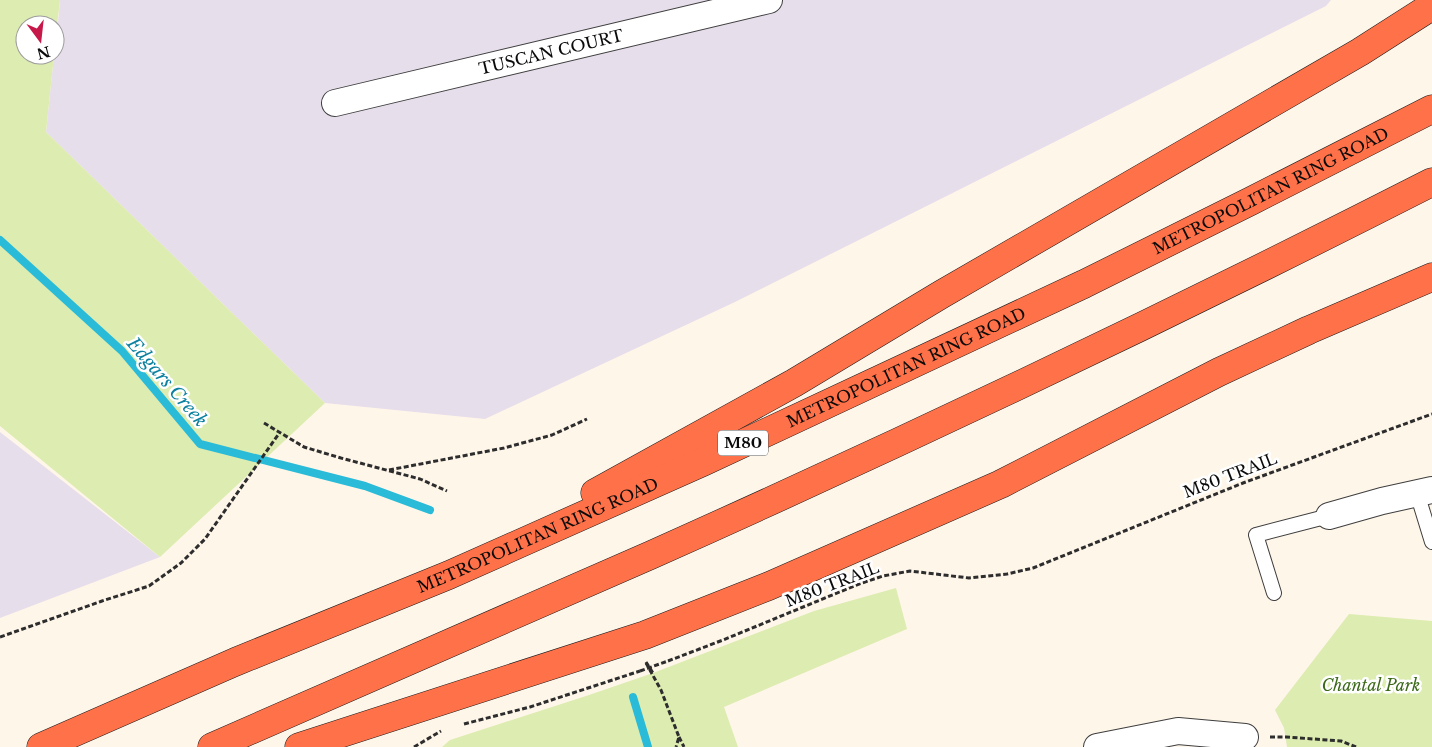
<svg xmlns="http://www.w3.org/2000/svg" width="1432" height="747" viewBox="0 0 1432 747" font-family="'Libre Baskerville',serif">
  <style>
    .industrial { fill: #e7deeb }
    .green { fill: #ddecb0 }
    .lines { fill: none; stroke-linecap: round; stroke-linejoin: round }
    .stream { stroke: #2abbd8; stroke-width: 8 }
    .service-casing { stroke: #3e3e3e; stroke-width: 16 }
    .minor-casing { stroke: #3e3e3e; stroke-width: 28 }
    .motorway-casing { stroke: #1c1c1c; stroke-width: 29 }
    .path { stroke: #2d2d2d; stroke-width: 3; stroke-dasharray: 5 2.5; stroke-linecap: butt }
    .service { stroke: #fff; stroke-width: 14 }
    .minor { stroke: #fff; stroke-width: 26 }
    .motorway { stroke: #ff7148; stroke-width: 28 }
    .path-bridge { stroke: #2d2d2d; stroke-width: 3; stroke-dasharray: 5 2.5; stroke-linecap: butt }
    .labels { text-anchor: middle; stroke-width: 5; stroke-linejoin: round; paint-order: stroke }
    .shield { fill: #fff; stroke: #545454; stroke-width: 1 }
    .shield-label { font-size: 15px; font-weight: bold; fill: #0b0b0b }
    .street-label { font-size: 16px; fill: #0b0b0b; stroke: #fff }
    .park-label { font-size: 16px; font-style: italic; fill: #3a6817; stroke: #fff }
    .water-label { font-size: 18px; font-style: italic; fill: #0b809f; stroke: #fff }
  </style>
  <rect width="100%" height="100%" fill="#fff6ea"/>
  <!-- industrial -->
  <g class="industrial">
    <path d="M60 0H1331L1326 6 735 302 485 419 325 403 46 132 54 55H55Z"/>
    <path d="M0 432 160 557 0 618Z"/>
  </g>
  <!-- green -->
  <g class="green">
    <path d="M0 0H60L55 44V25H25V55H54L46 132 325 403 160 557 0 426Z"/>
    <path d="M896 588 907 629 724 707 738 747H442L450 740 589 695 653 673 814 611Z"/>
    <path d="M1349 614 1432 621V747H1287L1284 728 1275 710Z"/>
  </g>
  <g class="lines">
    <!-- stream -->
    <g class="stream">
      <path d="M0 240 122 351 200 444 365 486 430 510"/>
      <path d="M633 697 648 747"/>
    </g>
    <!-- service casing -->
    <g class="service-casing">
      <g id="service">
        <path d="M1417 493 1432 542"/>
        <path d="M1274 593 1256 535 1329 516"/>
      </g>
    </g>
    <!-- minor casing -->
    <g class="minor-casing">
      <g id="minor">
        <path id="s1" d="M335 103 769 0"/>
        <path d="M1329 516 1382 501 1432 490"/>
        <path d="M1097 747 1178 731 1245 737"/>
      </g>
    </g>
    <!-- motorway casing -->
    <g class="motorway-casing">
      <g id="motorway">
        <path d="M595 493 794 383 942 294 1360 52 1432 6"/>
        <path id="s2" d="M41 747 235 662 449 575 703 462 1084 284 1251 201 1432 109"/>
        <path d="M212 747C358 682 505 620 651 555 915 437 1175 313 1432 182"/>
        <path d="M299 747 645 635 769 586 1001 484 1219 372 1309 330 1432 277"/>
      </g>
    </g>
    <!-- path -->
    <g class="path">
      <path d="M264 423 304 447 341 458 420 479 447 491"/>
      <path d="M389 470 504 448 552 435 587 419"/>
      <path d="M0 637 102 601 149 586 181 563 205 539 280 432"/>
      <path d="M668 661 723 640 859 584 883 576 910 571 969 578 1007 574 1033 568 1243 483 1432 414"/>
      <path d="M646 662 653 673"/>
      <path d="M646 663 661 690 679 737 676 747"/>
      <path d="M464 724 530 707 640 671"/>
      <path d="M679 737 684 747"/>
      <path d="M1270 737H1286L1341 741 1356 747"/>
      <path d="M414 747 441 731"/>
    </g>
    <!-- service -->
    <use href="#service" class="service"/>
    <!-- minor -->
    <use href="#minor" class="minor"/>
    <!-- motorway -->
    <use href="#motorway" class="motorway"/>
    <!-- path-bridge -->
    <path class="path-bridge" d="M640 671 668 661"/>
  </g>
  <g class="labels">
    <!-- shield labels -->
    <rect class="shield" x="718" y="430.5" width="50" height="25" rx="4"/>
    <g class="shield-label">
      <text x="743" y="448">M80</text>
    </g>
    <!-- street labels -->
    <g class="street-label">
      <text dy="6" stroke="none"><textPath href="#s1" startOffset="222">TUSCAN COURT</textPath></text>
      <text dy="6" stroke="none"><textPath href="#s2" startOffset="1350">METROPOLITAN RING ROAD</textPath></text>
      <text dy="6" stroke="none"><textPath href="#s2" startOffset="945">METROPOLITAN RING ROAD</textPath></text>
      <text transform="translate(1230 475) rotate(-21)" y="6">M80 TRAIL</text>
      <text dy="6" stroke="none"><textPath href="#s2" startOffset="540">METROPOLITAN RING ROAD</textPath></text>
      <text transform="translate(832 584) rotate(-21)" y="6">M80 TRAIL</text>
    </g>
    <!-- park labels -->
    <g class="park-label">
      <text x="1371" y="691">Chantal Park</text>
    </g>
    <!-- water labels -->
    <g class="water-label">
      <text transform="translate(167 382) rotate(49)" y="6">Edgars Creek</text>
    </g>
  </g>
  <!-- north arrow -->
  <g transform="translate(40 40) rotate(165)"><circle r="24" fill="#ffffff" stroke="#9d9d9d"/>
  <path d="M0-4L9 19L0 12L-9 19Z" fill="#c61949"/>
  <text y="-8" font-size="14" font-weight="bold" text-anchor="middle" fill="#0b0b0b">N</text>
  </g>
</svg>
